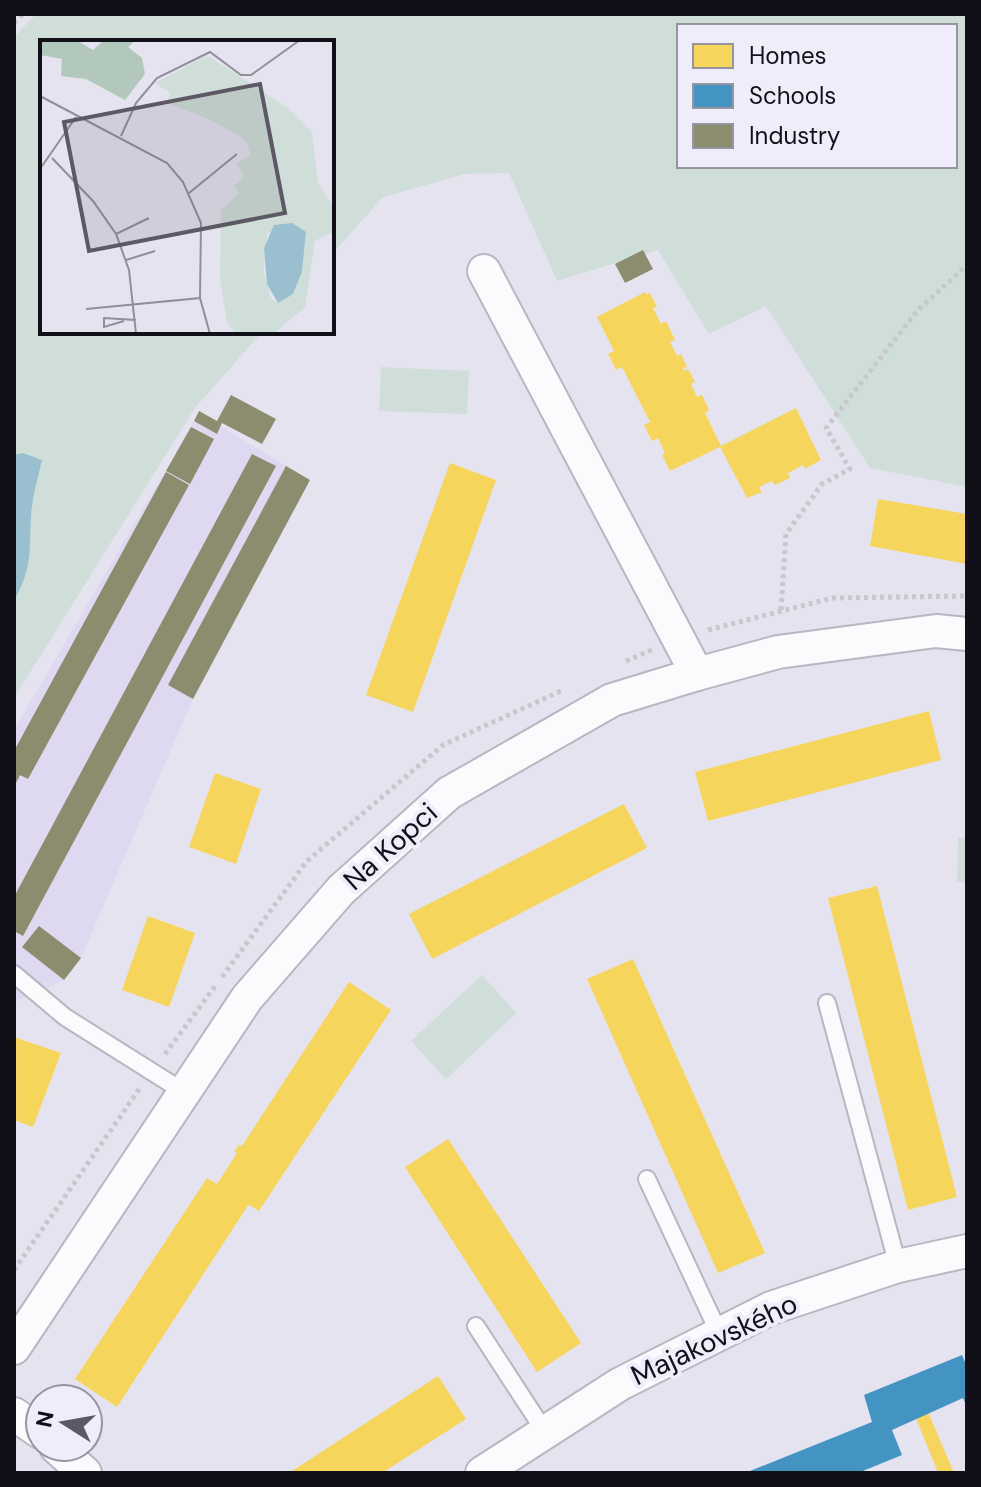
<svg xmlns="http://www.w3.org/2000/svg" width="981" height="1487" viewBox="0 0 981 1487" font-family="'DM Sans',sans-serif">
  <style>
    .built { fill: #ded9f1 }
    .green { fill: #cfded8; fill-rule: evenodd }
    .water { fill: #9ac0cf }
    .homes { fill: #f6d55c }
    .schools { fill: #4393c3 }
    .industry { fill: #8c8c6e }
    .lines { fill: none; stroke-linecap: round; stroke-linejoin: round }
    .service-casing { stroke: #b9b6c1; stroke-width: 20 }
    .minor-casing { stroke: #b9b6c1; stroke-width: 36 }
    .path { stroke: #c8c8cc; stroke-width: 5; stroke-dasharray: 4 4; stroke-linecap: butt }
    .service { stroke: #fbfbfd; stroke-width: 16 }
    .minor { stroke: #fbfbfd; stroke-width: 32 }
    .labels { text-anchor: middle; stroke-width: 8; stroke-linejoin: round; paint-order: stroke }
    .street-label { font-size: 28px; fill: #110f18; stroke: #efecfc }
    .inset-road { fill: none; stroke: #918e9a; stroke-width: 2 }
    .view { fill: #5c5964; fill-opacity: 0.15; stroke: #5c5964; stroke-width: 4 }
    .inset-edge { fill: none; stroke: #110f18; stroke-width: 4 }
  </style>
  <rect width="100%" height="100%" fill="#e6e3f1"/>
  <!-- built -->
  <path class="built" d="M199 413 310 480 193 699 80 960 65 980 14 1002V730Z"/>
  <!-- green -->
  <g class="green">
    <path d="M36 14H967V487L870 468 766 306 709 334 658 250 557 281 509 173 465 174 383 197 332 254V42H42V332H262L195 408 14 698V37ZM679 26H955V166H679Z"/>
    <path d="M381 367 469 371 467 414 379 411Z"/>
    <path d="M958 838H967V882H957Z"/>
    <path d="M482 975 516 1013 446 1079 411 1041Z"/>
  </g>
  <!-- water -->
  <path class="water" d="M23 453 42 460C38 478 32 497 31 516 29 553 33 566 14 601V455Z"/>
  <!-- homes -->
  <g class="homes">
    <path d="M645 292 647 295 650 293 657 307 653 308 661 324 666 321 675 340 670 342 677 356 681 354 687 367 683 368 684 371 688 369 695 382 691 384 697 397 702 395 709 410 705 413 721 446 796 408 821 460 805 469 803 465 788 473 790 478 775 485 772 481 759 487 762 492 747 498 720 447 670 471 662 455 665 453 658 438 652 441 644 425 650 422 622 367 616 370 608 354 614 351 597 317Z"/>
    <path d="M450 463 496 480 413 712 366 695Z"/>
    <path d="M878 499 967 514V564L870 546Z"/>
    <path d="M929 711 941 760 708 821 695 772Z"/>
    <path d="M215 773 261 789 236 864 189 847Z"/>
    <path d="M624 804 647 848 432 959 409 914Z"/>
    <path d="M877 886 957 1197 908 1210 828 898Z"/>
    <path d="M148 916 195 933 169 1007 122 990Z"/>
    <path d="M633 959 765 1253 718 1273 587 979Z"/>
    <path d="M349 982 391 1010 259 1211 249 1205 247 1207 117 1407 75 1379 207 1178 217 1184 237 1153 234 1152 239 1145 242 1146Z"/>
    <path d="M14 1037 61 1053 33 1127 14 1120Z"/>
    <path d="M448 1139 581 1343 537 1372 405 1167Z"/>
    <path d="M438 1376 466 1419 399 1462 382 1473H289Z"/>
    <path d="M928 1412 954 1473H938L916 1418Z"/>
  </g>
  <!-- schools -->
  <path class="schools" d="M962 1355 967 1367V1407L963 1398 892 1430 902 1455 858 1473H745L872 1422 864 1395Z"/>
  <!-- industry -->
  <g class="industry">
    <path d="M643 250 653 269 625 283 615 264Z"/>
    <path d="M231 395 276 419 262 444 222 423 217 434 194 421 199 411 217 421Z"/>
    <path d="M191 427 214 439 190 484 166 471Z"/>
    <path d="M252 454 276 466 23 936 14 931V897Z"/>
    <path d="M286 466 310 480 193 699 168 685Z"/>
    <path d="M166 472 189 485 28 779 20 775 14 787V751Z"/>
    <path d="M39 926 81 958 64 980 22 947Z"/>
  </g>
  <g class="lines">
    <!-- service casing -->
    <g class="service-casing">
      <g id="service">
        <path d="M14 974 65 1017 184 1092"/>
        <path d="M827 1003 898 1266"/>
        <path d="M647 1179 719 1333"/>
        <path d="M476 1326 545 1432"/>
      </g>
    </g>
    <!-- minor casing -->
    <g class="minor-casing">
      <g id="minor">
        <path d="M484 271 697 674"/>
        <path d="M14 1348 247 998 341 890 449 793 612 700 697 674 778 652 936 631 967 634"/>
        <path d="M14 1414 40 1432"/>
        <path d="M56 1447 85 1473"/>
        <path d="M482 1473 620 1384 771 1308 898 1266 967 1251"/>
      </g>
    </g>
    <!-- path -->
    <g class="path">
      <path d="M14 23 23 14"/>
      <path d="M781 610 786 534 822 484 850 469 826 428 917 311 967 265"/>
      <path d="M708 630 832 598 967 596"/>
      <path d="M626 661 654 649"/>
      <path d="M222 977 307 861 443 745 563 690"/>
      <path d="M165 1054 216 985"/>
      <path d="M14 1270 140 1088"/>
    </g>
    <!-- service -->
    <use href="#service" class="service"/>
    <!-- minor -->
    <use href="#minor" class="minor"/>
  </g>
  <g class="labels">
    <!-- street labels -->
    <g class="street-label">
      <text transform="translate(390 846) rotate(-42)" y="10">Na Kopci</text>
      <text transform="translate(714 1339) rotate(-25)" y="10">Majakovského</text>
    </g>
  </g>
  <!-- overview -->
  <g transform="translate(40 40)">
    <rect width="294" height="294" fill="#e6e3f1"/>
    <path d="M164 17H170L248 68 272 92 278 143 294 167V191L275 201 265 267 233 294H196L187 283 180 239 181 170 199 153 194 146 204 137 197 124 210 115 209 109 204 99 171 80 127 63 130 53 115 43ZM248 183 266 193 262 232 254 252 238 263 231 258 224 233 225 207 228 193Z" fill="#cfded8" fill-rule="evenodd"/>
    <path d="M0 0H36L53 10 64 0H96L88 7 102 18 105 34 85 60 46 39 21 36 22 19 0 15Z" fill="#b2c8bd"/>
    <path d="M252 183 266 192 262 232 253 254 238 263 227 244 224 208 234 185Z" fill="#9ac0cf"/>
    <path class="inset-road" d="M0 56 127 123 143 142 161 183 160 258 46 269M81 96 96 63 117 38 170 12 201 35H211L260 0M12 118 53 161 76 194 89 230 96 294M0 129 36 77M149 153 197 114M76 194 109 178M86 220 115 211M160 258 170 294M84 281 64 287V278L96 280"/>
    <path class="view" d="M220 44 245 173 49 211 24 82Z"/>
    <rect width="294" height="294" class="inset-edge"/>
  </g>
  <!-- border -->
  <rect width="981" height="1487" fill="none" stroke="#110f18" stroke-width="32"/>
  <!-- legend -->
  <rect x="677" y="24" width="280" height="144" fill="#efecfc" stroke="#9694a1" stroke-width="2"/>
  <rect x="693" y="44" width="40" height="24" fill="#f6d55c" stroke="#9694a1" stroke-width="2"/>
  <text x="749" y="64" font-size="24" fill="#110f18">Homes</text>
  <rect x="693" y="84" width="40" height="24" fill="#4393c3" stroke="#9694a1" stroke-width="2"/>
  <text x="749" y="104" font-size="24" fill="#110f18">Schools</text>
  <rect x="693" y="124" width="40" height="24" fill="#8c8c6e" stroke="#9694a1" stroke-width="2"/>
  <text x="749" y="144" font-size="24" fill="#110f18">Industry</text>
  <!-- north arrow -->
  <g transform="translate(64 1423) rotate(281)"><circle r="38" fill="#efecfc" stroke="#9694a1" stroke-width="2"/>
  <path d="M0-6L14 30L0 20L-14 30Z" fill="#5c5964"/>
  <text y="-12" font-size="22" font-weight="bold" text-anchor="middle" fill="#110f18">N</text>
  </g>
</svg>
